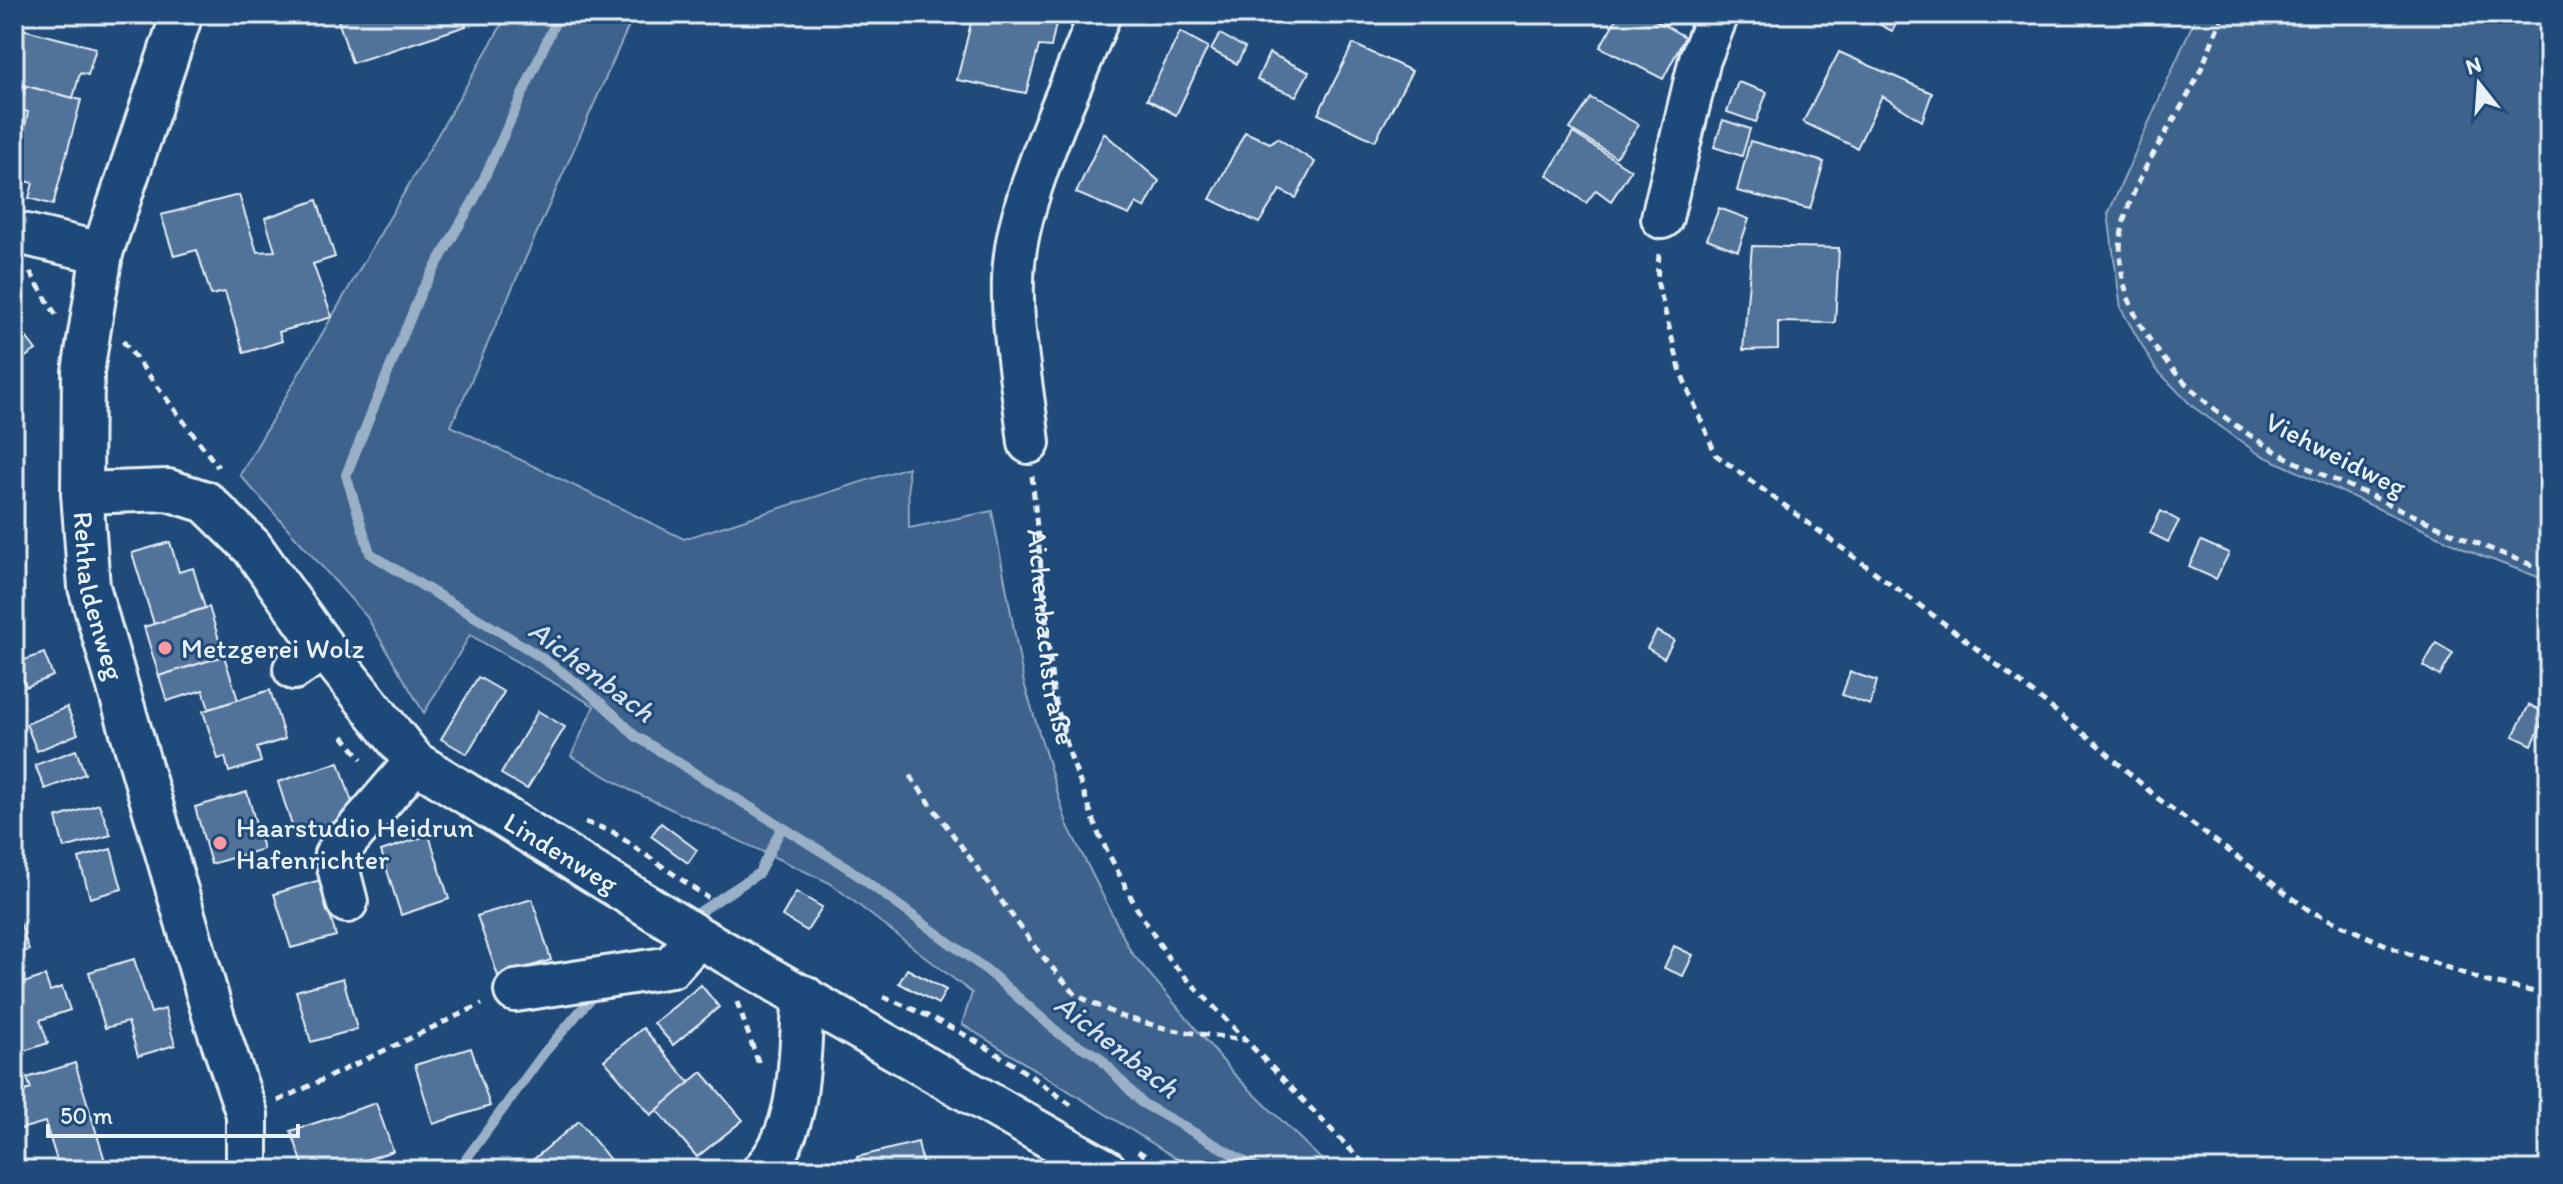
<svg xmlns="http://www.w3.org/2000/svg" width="2563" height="1184" viewBox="0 0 2563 1184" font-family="Itim,sans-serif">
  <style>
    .green { fill: #3c628c; stroke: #92aac2; stroke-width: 2 }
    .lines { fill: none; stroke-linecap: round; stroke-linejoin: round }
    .stream { stroke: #9ab0c7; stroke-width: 10 }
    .building { fill: #517399; stroke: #e8f1f8; stroke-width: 2 }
    .minor-casing { stroke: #e8f1f8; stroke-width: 46 }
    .path { stroke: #e8f1f8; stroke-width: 5; stroke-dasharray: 8 6; stroke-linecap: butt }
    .minor { stroke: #1f4a7a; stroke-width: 40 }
    .poi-dot { fill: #ff9aa2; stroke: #1f4a7a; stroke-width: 3 }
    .labels { text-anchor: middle; stroke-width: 6; stroke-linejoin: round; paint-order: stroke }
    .street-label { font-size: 28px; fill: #e8f1f8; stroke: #1f4a7a }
    .poi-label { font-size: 28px; fill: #e8f1f8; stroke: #1f4a7a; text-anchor: start }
    .water-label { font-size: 30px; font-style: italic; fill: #d4e1ec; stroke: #1f4a7a }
  </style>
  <rect width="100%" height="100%" fill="#1f4a7a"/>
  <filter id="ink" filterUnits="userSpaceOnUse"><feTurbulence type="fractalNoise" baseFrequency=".0125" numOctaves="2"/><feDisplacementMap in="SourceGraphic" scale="16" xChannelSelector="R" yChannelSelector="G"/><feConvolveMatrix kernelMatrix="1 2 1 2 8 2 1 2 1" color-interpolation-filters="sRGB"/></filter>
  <g filter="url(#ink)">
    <!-- green -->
    <g class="green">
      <path d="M508 14H634L451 426 684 539 908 467 909 528 992 511 1024 683 1067 824 1131 952 1234 1074 1332 1170H1195L962 1024 972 993 830 883 630 790 571 756 594 706 470 635 424 713 367 617 240 475Z"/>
      <path d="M2197 14H2549V581L2479 555 2257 453 2192 406 2155 368 2121 309 2108 214Z"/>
    </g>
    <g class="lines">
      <!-- stream -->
      <g class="stream">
        <path d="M559 14 475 198 421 292 346 475 370 553C458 612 562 656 634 735L845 866 988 971 1062 1036 1098 1056 1142 1103 1260 1170"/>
        <path d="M698 913 759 873 781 829"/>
        <path d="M458 1170 544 1053 593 996"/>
      </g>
    </g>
    <!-- building -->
    <g class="building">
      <path d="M336 14H463L466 26 352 63Z"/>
      <path d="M963 14H1058L1051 47 1039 46 1026 93 957 80 971 23Z"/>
      <path d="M1619 14H1644L1685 37 1663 79 1600 47Z"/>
      <path d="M1644 14H1673L1665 26Z"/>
      <path d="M1859 14H1902L1892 31Z"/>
      <path d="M14 27 96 48 88 75 80 73 73 98 14 83Z"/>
      <path d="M1180 32 1208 47 1176 115 1147 99Z"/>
      <path d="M1220 34 1245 48 1237 64 1211 50Z"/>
      <path d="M1353 44 1412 71 1375 141 1318 114Z"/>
      <path d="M1839 52 1932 93 1922 121 1882 96 1857 148 1803 122Z"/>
      <path d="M1269 53 1309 72 1296 96 1257 80Z"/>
      <path d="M1738 82 1767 92 1756 122 1727 112Z"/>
      <path d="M26 86 81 100 53 205 29 198 33 183 14 178 28 112 20 110Z"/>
      <path d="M1591 98 1639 125 1616 157 1570 129Z"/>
      <path d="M1723 120 1750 129 1742 156 1714 147Z"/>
      <path d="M1245 132 1270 143 1277 138 1315 162 1296 198 1280 190 1259 223 1210 199Z"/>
      <path d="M1104 133 1159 181 1145 208 1136 203 1129 215 1076 193Z"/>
      <path d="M1573 133 1631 170 1611 201 1596 190 1586 203 1547 175Z"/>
      <path d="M1750 141 1824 162 1810 209 1737 191Z"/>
      <path d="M239 195 257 252 275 251 265 218 317 200 335 257 313 264 332 317 279 332 282 341 244 353 225 292 211 295 197 250 174 256 161 215Z"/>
      <path d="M1719 208 1749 219 1738 251 1707 239Z"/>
      <path d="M1752 246 1839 248 1835 323 1778 322V349L1743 350Z"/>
      <path d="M20 329 36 350 24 358 14 344V334Z"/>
      <path d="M2161 511 2179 521 2168 542 2150 533Z"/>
      <path d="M2201 541 2229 553 2216 579 2189 567Z"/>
      <path d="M170 542 179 572 193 568 205 608 154 624 132 553Z"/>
      <path d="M209 607 224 656 159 676 144 627Z"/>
      <path d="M1657 631 1674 640 1664 658 1647 648Z"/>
      <path d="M2436 643 2453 653 2440 676 2423 666Z"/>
      <path d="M44 653 53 676 26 687 16 663Z"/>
      <path d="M224 656 238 700 209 709 203 690 167 701 159 676Z"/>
      <path d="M1850 672 1877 681 1870 705 1842 695Z"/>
      <path d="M478 677 504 692 467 754 441 739Z"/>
      <path d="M270 690 285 739 257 748 261 762 229 772 225 757 218 759 203 711Z"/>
      <path d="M2529 705 2547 713 2532 745 2513 736Z"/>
      <path d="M67 707 78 734 37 751 26 724Z"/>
      <path d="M538 711 565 727 527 789 501 774Z"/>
      <path d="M76 750 85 774 45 789 35 765Z"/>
      <path d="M339 762 356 815 295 835 278 782Z"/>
      <path d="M247 792 263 849 211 864 195 807Z"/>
      <path d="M99 804 111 835 64 848 56 818Z"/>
      <path d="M661 823 697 850 688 863 651 836Z"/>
      <path d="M429 835 449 899 401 915 381 851Z"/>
      <path d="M111 849 122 889 90 898 79 858Z"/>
      <path d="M320 880 336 936 291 948 274 894Z"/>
      <path d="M796 892 822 907 807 931 782 916Z"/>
      <path d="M532 899 551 960 498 976 477 916Z"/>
      <path d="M14 905 29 950 14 955Z"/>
      <path d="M1674 946 1693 955 1683 976 1664 968Z"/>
      <path d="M134 959 151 1013 165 1009 175 1045 138 1056 128 1022 105 1028 89 972Z"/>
      <path d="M907 969 946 990 938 1004 899 983Z"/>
      <path d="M45 976 50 991 62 987 70 1010 40 1020 48 1043 18 1053 14 1041V986Z"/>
      <path d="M343 978 357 1029 311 1042 296 991Z"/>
      <path d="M701 985 719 1007 673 1045 654 1023Z"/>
      <path d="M643 1028 690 1083 651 1115 604 1060Z"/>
      <path d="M471 1048 490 1106 433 1124 415 1065Z"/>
      <path d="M75 1063 106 1164 86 1170H60L45 1122 14 1131V1094L31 1089 27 1078Z"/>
      <path d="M702 1072 743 1120 697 1157 657 1110Z"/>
      <path d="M376 1103 393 1151 335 1170H305L291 1131Z"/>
      <path d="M579 1121 618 1170H521Z"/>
      <path d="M918 1142 924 1170H860L857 1157Z"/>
    </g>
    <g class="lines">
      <!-- minor casing -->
      <g class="minor-casing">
        <g id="minor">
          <path id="s2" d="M182 14 102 253 83 372 82 493 89 587 214 1018 247 1114V1170"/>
          <path d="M1662 218 1700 59 1718 14"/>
          <path d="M14 232 102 253"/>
          <path d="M1029 443C1023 385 1007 312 1015 255 1024 183 1073 84 1100 14"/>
          <path id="s3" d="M82 493 168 490 206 502 252 547 324 648 415 762 698 937 1106 1170"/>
          <path d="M294 669 324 648"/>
          <path d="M347 902 335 855 415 762"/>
          <path d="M515 991 671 967 698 937"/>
          <path d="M763 1170C805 1125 798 1053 804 996"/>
        </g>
      </g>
      <!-- path -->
      <g class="path">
        <path d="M2223 14C2213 38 2205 63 2193 86 2169 131 2137 172 2124 221 2100 317 2194 402 2267 446 2302 468 2344 483 2382 501 2437 526 2491 551 2549 571"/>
        <path d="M1659 254 1657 281 1681 373 1716 455 1949 627 2092 740 2156 797 2310 911 2395 949 2488 982 2549 995"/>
        <path d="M30 272 56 315"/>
        <path d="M123 341 218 467"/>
        <path id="s1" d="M1032 476 1053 692 1070 755 1099 835 1136 907 1171 962 1370 1170"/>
        <path d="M343 736 362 759"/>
        <path d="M910 776 1038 951 1076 995 1120 1016 1172 1030 1245 1040"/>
        <path d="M585 822 613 832 708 898"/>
        <path d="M883 997C958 1026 1007 1058 1071 1105"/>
        <path d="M737 1002 760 1067"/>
        <path d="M278 1101 482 1004"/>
        <path d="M1138 1151 1168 1170"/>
      </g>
      <!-- minor -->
      <use href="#minor" class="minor"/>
    </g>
  </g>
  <!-- markers -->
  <g class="poi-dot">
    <circle cx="165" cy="648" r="8"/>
    <circle cx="220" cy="843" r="8"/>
  </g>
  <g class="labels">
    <!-- street labels -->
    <g class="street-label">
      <text transform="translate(2336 454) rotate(27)" y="10">Viehweidweg</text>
      <text dy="10" stroke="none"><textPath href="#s2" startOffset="598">Rehhaldenweg</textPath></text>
      <text dy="10" stroke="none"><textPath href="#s1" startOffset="162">Aichenbachstraße</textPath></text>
      <text dy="10" stroke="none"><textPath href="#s3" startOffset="632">Lindenweg</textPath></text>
    </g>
    <!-- poi labels -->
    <g class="poi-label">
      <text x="181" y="658">Metzgerei Wolz</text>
      <text x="236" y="837">Haarstudio Heidrun<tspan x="236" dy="32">Hafenrichter</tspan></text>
    </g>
    <!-- water labels -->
    <g class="water-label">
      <text transform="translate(592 671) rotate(37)" y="10">Aichenbach</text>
      <text transform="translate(1117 1046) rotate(38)" y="10">Aichenbach</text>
    </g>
  </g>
  <!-- margin -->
  <rect width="2563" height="1184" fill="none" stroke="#1f4a7a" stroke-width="48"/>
  <rect x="24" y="24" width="2515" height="1136" fill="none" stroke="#e8f1f8" stroke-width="3" filter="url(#ink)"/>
  <!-- north arrow -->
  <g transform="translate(2479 84) rotate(343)" stroke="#1f4a7a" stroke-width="6" paint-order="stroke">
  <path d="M0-6L14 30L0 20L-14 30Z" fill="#e8f1f8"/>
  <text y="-12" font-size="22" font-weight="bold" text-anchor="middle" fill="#e8f1f8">N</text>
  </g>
  <!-- scale -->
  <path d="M48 1124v12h250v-12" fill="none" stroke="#e8f1f8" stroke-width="4"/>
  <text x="60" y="1124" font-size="24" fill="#e8f1f8" stroke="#1f4a7a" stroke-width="6" paint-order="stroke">50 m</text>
</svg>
